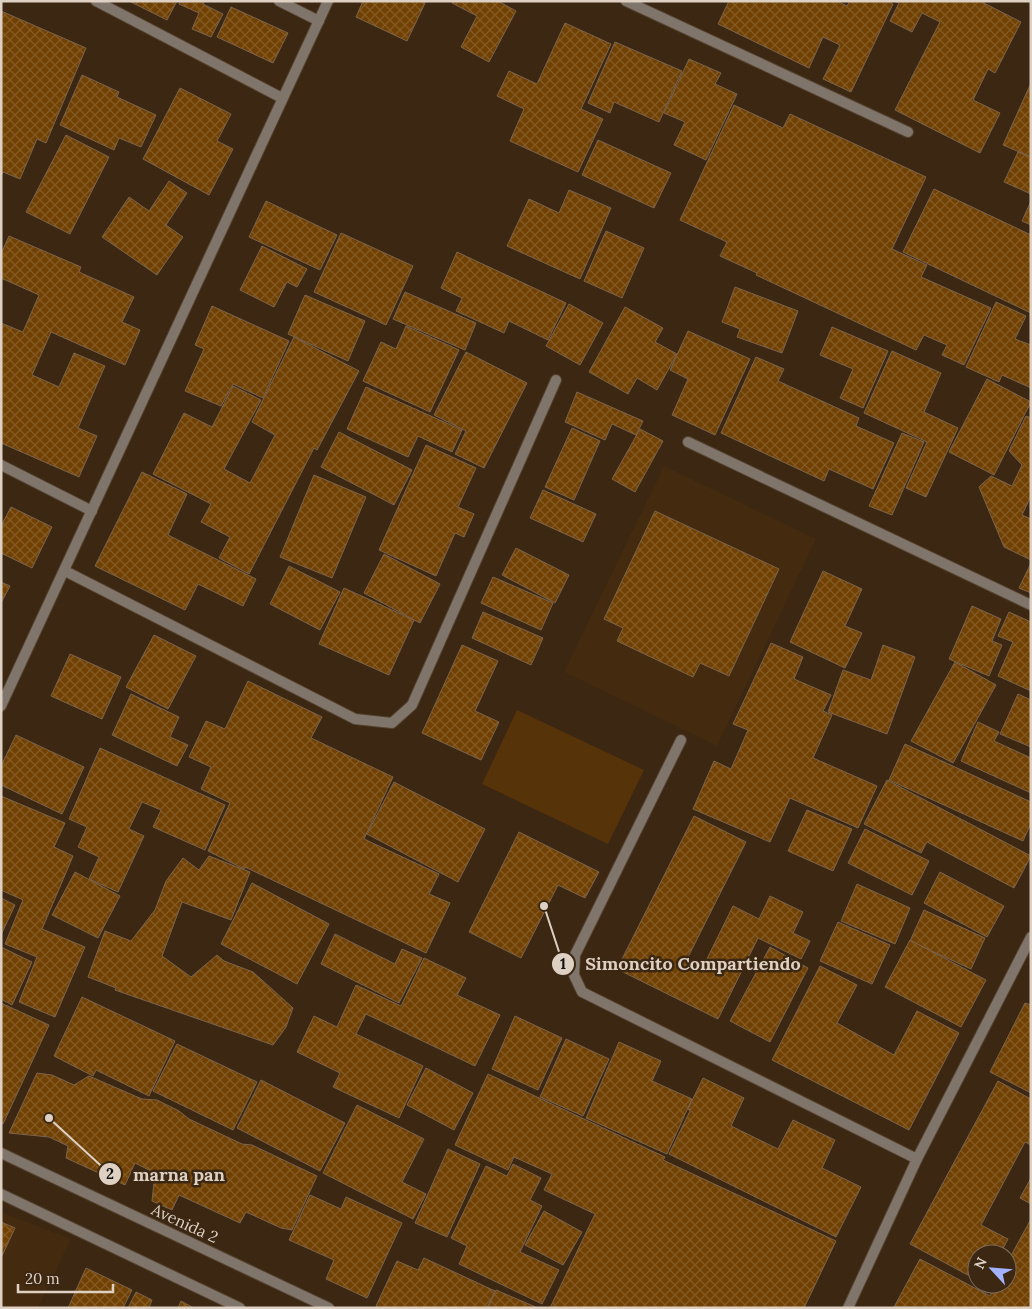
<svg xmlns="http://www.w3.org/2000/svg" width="1032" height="1309" viewBox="0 0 1032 1309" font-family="Lora,serif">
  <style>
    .built { fill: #442a0f }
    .pitch { fill: #563309 }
    .building { fill: url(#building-cross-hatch); stroke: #7b634d }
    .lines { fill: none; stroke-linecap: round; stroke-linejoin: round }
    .minor-casing { stroke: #55422e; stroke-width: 12 }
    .tertiary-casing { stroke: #55422e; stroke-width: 12 }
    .minor { stroke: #80756b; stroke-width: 10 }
    .tertiary { stroke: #80756b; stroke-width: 10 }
    .labels { text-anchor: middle; stroke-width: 5; stroke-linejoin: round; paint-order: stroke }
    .street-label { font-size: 16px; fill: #ded1c4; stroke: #3b2712 }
    .leader { fill: none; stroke: #ded1c4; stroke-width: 2 }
    .callout-dot { fill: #ded1c4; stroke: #3b2712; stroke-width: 2 }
    .mark-label { font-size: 15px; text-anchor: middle; font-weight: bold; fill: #111 }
    .callout-label { font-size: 18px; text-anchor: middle; font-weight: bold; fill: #ded1c4; stroke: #3b2712; stroke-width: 5; stroke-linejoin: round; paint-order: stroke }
  </style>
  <defs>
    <pattern id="building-cross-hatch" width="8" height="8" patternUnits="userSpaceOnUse" patternTransform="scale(1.25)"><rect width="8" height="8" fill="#704102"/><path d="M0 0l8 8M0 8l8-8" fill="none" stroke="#845b25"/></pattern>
  </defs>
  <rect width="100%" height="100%" fill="#3b2712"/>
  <!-- built -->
  <g class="built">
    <path d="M664 466 816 539 717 746 564 672Z"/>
    <path d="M1 1212 71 1239 38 1308H1Z"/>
  </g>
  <!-- pitch -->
  <path class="pitch" d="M517 710 644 770 608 844 482 784Z"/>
  <!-- building -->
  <g class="building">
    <path d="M129 1H177L167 20Z"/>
    <path d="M180 1H204L203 4 223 14 211 37 192 29 199 13 179 4Z"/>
    <path d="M363 1H426L407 41 356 17Z"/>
    <path d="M453 1H498L516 11 489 62 461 47 477 16 452 3Z"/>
    <path d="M729 1H837L847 6 850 1H887L893 4 851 92 823 79 840 45 823 37 809 68 718 24Z"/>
    <path d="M894 1H980L1021 22 995 73 988 69 973 100 1000 113 980 153 895 110 940 22 922 13 912 32 890 21 899 3Z"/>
    <path d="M231 7 288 33 273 63 217 37Z"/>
    <path d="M1 11 86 48 46 143 37 139 20 179 3 172 1 176Z"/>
    <path d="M565 23 611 44 581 109 603 119 578 172 510 141 524 109 497 96 509 71 537 84Z"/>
    <path d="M615 42 682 71 659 122 614 102 610 113 588 103Z"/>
    <path d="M689 59 721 73 715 84 737 94 706 160 674 145 685 122 664 113Z"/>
    <path d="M82 75 119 92 117 97 156 115 141 147 119 138 114 150 60 125Z"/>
    <path d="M1031 83V157L1003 145Z"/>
    <path d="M180 88 231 114 217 141 233 149 209 195 143 159Z"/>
    <path d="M734 105 783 128 790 114 926 177 892 249 927 265 921 277 991 308 964 365 942 355 947 345 924 335 916 350 756 275 757 273 720 256 727 242 680 220Z"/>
    <path d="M66 135 109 157 70 234 26 212Z"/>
    <path d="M598 140 671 173 654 208 582 175Z"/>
    <path d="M1018 152 1031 157V194L1004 182Z"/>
    <path d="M169 181 187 193 166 225 183 237 157 275 102 237 129 197 149 211Z"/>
    <path d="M934 189 1031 235V313L903 252Z"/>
    <path d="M569 190 611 208 580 279 507 246 529 199 559 213Z"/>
    <path d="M266 201 337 235 320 270 249 237Z"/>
    <path d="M1031 201V225L1022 221Z"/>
    <path d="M606 231 644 248 622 298 584 281Z"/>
    <path d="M341 233 413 266 386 325 314 292Z"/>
    <path d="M9 236 81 267 79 272 134 297 122 322 140 330 125 365 51 332 32 375 59 387 74 353 105 366 78 428 97 436 79 477 1 443V323L23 332 39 295 1 278V254Z"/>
    <path d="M262 246 307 269 297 287 287 282 274 307 240 290Z"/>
    <path d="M457 252 566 303 548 340 509 321 504 333 456 311 462 298 441 288Z"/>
    <path d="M735 287 798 311 782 353 737 337 740 329 722 322Z"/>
    <path d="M405 292 476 323 465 350 393 319Z"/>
    <path d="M305 295 365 321 348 361 288 334Z"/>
    <path d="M996 302 1026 316 1015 339 1031 345V388L1002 375 999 382 966 367Z"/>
    <path d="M569 304 603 323 580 365 546 346Z"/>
    <path d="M212 306 289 341 263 398 233 384 221 406 185 391 204 349 195 345Z"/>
    <path d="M625 307 663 328 655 342 677 354 657 390 637 378 628 394 589 372Z"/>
    <path d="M406 326 459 350 430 412 363 381 381 342 396 349Z"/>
    <path d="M832 327 888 351 863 408 840 398 853 369 820 355Z"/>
    <path d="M688 331 750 359 715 435 672 415 688 379 670 370Z"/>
    <path d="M294 337 359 371 317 450 314 448 249 574 219 558 230 537 201 522 211 504 153 474 184 413 212 427 233 386 261 400 224 469 250 483 275 435 252 422Z"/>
    <path d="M892 351 941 373 924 412 958 428 926 497 906 488 927 442 864 413Z"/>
    <path d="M466 352 527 383 484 468 455 454 466 431 434 415Z"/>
    <path d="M756 357 784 369 778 381 859 418 856 426 894 443 873 489 829 469 824 481 721 433Z"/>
    <path d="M987 379 1031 402 994 475 949 452Z"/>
    <path d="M366 387 462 430 452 452 418 436 408 457 347 429Z"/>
    <path d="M577 392 643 421 636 435 612 424 605 440 565 422Z"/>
    <path d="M1026 416 1031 418V496L1022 515 1031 519V560L1004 547 979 487 991 476 1012 486 1022 465 1009 451Z"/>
    <path d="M572 428 600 441 574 500 545 487Z"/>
    <path d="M640 429 663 441 635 492 612 479Z"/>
    <path d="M339 432 412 470 394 505 321 467Z"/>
    <path d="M902 433 924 442 892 515 869 506Z"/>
    <path d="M426 445 476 468 458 507 474 514 464 537 455 533 436 576 379 550Z"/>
    <path d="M142 472 187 494 168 535 256 579 243 606 198 584 185 610 95 566Z"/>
    <path d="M314 475 366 497 332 578 280 557Z"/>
    <path d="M543 490 596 514 583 542 530 518Z"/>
    <path d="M11 507 52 527 32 568 1 553V526Z"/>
    <path d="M655 511 779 569 729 676 700 663 693 677 617 641 623 628 604 619Z"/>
    <path d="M516 548 569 575 555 603 502 575Z"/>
    <path d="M384 554 440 584 420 623 364 593Z"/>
    <path d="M1031 563V593L1019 588Z"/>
    <path d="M289 566 340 592 320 630 270 604Z"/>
    <path d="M823 571 862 589 845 626 862 633 845 668 790 642Z"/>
    <path d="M493 577 553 603 541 630 481 603Z"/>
    <path d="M1 582 10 586 1 603Z"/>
    <path d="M344 588 414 620 389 675 319 644Z"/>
    <path d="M972 606 1001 619 992 641 1002 645 989 676 949 659Z"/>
    <path d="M483 612 543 638 531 665 472 638Z"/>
    <path d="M1009 612 1031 622V691L998 676 1013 642 998 636Z"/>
    <path d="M154 635 196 656 168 709 126 687Z"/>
    <path d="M771 643 803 657 794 679 831 695 823 711 832 715 813 758 877 786 858 828 790 798 770 842 693 809 714 761 731 769 748 730 733 724Z"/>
    <path d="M462 645 498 661 475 711 499 722 481 760 422 733Z"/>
    <path d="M883 645 915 657 887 734 828 712 843 670 871 680Z"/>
    <path d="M70 654 121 677 102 719 51 696Z"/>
    <path d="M955 662 996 685 953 763 911 741Z"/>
    <path d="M248 681 322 717 311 738 393 777 364 839 439 874 429 894 450 903 426 953 245 867 244 869 208 851 230 803 201 789 211 767 189 757 206 721 225 729Z"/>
    <path d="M131 694 179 717 170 737 188 745 177 766 112 735Z"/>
    <path d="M1018 694 1031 700V747L1000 734Z"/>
    <path d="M978 722 999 732 994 741 1031 758V793L961 761Z"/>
    <path d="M16 735 84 767 62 814 1 785V766Z"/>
    <path d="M905 744 1031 802V823L1023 841 889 780Z"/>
    <path d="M100 748 225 805 205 850 153 827 161 810 142 802 129 829 144 836 118 892 89 879 99 857 78 847 87 827 69 819Z"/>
    <path d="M887 780 1031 856 1014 888 927 842 921 853 864 824Z"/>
    <path d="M394 782 485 829 458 882 367 834Z"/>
    <path d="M1 796 65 823 54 847 73 856 42 929 85 947 55 1017 19 1002 37 957 5 944 23 900 1 890Z"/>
    <path d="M807 810 852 829 833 871 788 851Z"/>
    <path d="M694 816 746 842 686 961 702 969 733 906 759 919 770 896 803 912 793 933 810 941 801 959 758 938 718 1019 617 969Z"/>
    <path d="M865 829 929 861 912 895 848 863Z"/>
    <path d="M519 832 599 872 585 898 558 885 521 958 469 932Z"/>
    <path d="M209 856 250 872 231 920 182 902 162 956 191 977 217 955 224 961 253 972 293 1008 286 1027 273 1045 115 990 116 988 88 977 105 931 131 941 155 910 166 881 183 858 199 870Z"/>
    <path d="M75 872 120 896 98 938 52 915Z"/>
    <path d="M940 872 1004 906 987 937 924 903Z"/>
    <path d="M252 883 329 924 297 984 221 944Z"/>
    <path d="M857 884 910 908 895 944 841 921Z"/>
    <path d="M1 898 15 905 1 935Z"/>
    <path d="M924 910 985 938 971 969 910 941Z"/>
    <path d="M838 922 890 945 872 984 820 961Z"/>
    <path d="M335 934 395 964 402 949 422 958 399 1003 321 964Z"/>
    <path d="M910 940 986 980 961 1027 885 987Z"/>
    <path d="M1 947 32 962 12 1005 1 999Z"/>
    <path d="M770 947 808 968 770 1042 730 1021Z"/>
    <path d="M424 958 466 978 457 995 500 1015 475 1066 366 1014 356 1034 423 1066 399 1118 333 1087 340 1073 297 1052 314 1016 337 1027 356 985 401 1006Z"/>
    <path d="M820 966 857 985 837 1023 894 1055 917 1011 959 1033 909 1130 772 1060Z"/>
    <path d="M82 997 175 1041 149 1096 96 1070 93 1076 54 1056Z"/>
    <path d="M1 1003 49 1025 3 1124 1 1123Z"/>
    <path d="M1025 1003 1031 1005V1093L990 1072Z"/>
    <path d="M515 1016 562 1038 538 1090 492 1069Z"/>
    <path d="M566 1039 609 1059 583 1116 540 1097Z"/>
    <path d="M619 1042 661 1061 652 1081 692 1099 667 1154 586 1118Z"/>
    <path d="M177 1044 257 1082 233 1130 153 1091Z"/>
    <path d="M426 1068 473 1093 454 1130 407 1105Z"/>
    <path d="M37 1073 52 1075 74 1085 89 1076 142 1099 157 1100 179 1111 189 1119 242 1144 252 1145 317 1176 292 1230 281 1228 246 1212 240 1223 179 1195 172 1210 152 1201 155 1173 135 1163 125 1185 66 1158 68 1146 49 1137 9 1133Z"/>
    <path d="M488 1074 665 1157 663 1160 836 1241 804 1308H550L595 1214 544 1190 552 1174 514 1157 508 1170 455 1145Z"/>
    <path d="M703 1078 744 1098 731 1126 778 1149 793 1120 835 1140 822 1168 861 1187 836 1237 669 1154 690 1111 688 1109Z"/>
    <path d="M261 1080 345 1123 320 1171 237 1128Z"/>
    <path d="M998 1081 1031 1099V1145L1025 1142 981 1225 1008 1239 1000 1254H977V1280L910 1244Z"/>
    <path d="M357 1105 424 1139 402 1182 426 1194 413 1219 323 1173Z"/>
    <path d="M448 1149 480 1164 447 1237 415 1223Z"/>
    <path d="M513 1164 541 1178 530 1200 542 1206 520 1252 559 1270 542 1304 459 1264 467 1246 451 1238 486 1166 507 1176Z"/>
    <path d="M1031 1178V1204L1020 1198Z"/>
    <path d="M310 1195 341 1209 346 1197 402 1223 367 1298 326 1279 334 1260 289 1240Z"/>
    <path d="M544 1211 582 1232 563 1265 525 1245Z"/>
    <path d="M1031 1219V1308L894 1307 920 1259 990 1296 996 1284H1007V1263Z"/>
    <path d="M1 1222 15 1228 1 1258Z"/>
    <path d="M424 1258 495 1291 487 1308H379L376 1306 397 1261 418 1270Z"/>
    <path d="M86 1268 132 1290 123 1308H68Z"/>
    <path d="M496 1290 538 1308H488Z"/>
    <path d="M136 1292 152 1300 149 1308H128Z"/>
    <path d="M181 1301 194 1308H178Z"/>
  </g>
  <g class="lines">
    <!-- minor casing -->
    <g class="minor-casing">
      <g id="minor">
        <path d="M96 1 282 98"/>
        <path d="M279 1 319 21"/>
        <path d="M626 1 908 132"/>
        <path d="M688 442 1031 605"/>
        <path d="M1 465 92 511"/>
        <path d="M65 571 355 719 392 723 412 705 556 380"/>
        <path d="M1 706 328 1"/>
        <path d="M681 740 575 955 574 975 582 992 917 1159"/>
        <path d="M848 1308 917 1159 1031 937"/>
      </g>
    </g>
    <!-- tertiary casing -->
    <g class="tertiary-casing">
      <g id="tertiary">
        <path d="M1 1153 329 1308"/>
        <path d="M1 1194 240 1308"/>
      </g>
    </g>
    <!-- minor -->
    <use href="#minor" class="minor"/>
    <!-- tertiary -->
    <use href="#tertiary" class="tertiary"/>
  </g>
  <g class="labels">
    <!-- street labels -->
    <g class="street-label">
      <text transform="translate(185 1223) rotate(25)" y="6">Avenida 2</text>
    </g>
  </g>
  <!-- callouts -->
  <path class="leader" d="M544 906L563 964M49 1118L110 1174"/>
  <g class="callout-dot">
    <circle cx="544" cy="906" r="5"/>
    <circle cx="49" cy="1118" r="5"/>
    <circle cx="563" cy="964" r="12"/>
    <circle cx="110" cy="1174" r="12"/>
  </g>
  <g class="mark-label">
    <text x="563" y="969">1</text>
    <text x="110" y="1179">2</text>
  </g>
  <g class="callout-label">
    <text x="693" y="970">Simoncito Compartiendo</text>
    <text x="179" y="1181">marna pan</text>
  </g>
  <!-- border -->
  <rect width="1032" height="1309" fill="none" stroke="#ded1c4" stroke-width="5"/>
  <!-- north arrow -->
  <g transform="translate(992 1269) rotate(296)"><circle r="24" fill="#3b2712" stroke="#7c6b59"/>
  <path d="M0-4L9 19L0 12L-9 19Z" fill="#a3b2fd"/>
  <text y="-8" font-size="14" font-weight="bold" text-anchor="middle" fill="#ded1c4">N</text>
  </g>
  <!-- scale -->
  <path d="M18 1284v8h95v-8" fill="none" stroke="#ded1c4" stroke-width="2.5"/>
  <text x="25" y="1284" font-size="15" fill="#ded1c4" stroke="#3b2712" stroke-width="4" paint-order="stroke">20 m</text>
</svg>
